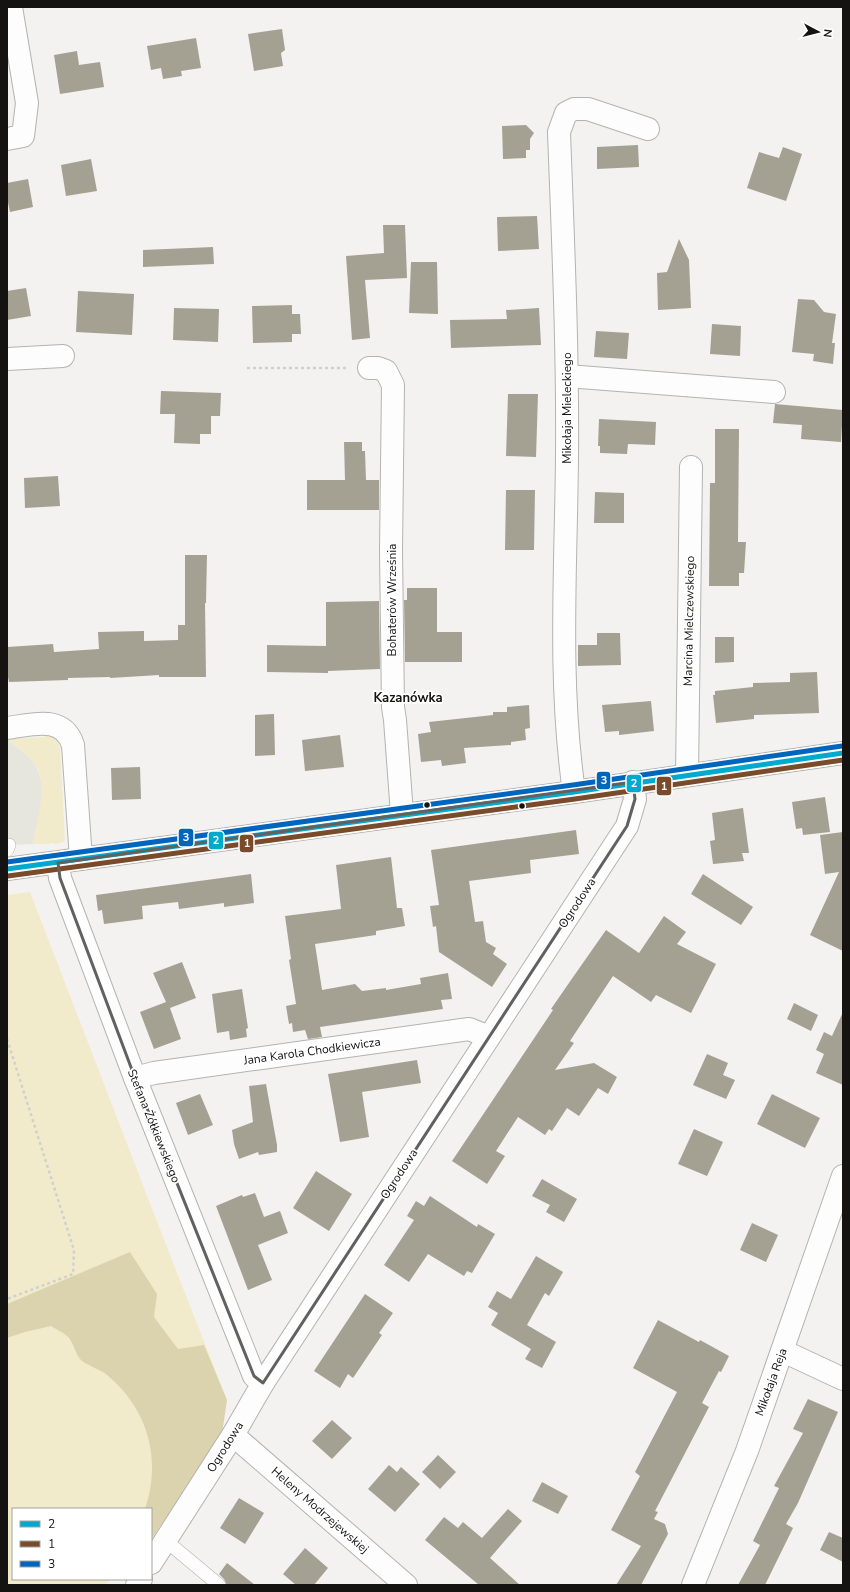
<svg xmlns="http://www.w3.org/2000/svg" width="850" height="1592" viewBox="0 0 850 1592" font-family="'Nunito Sans',sans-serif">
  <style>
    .built { fill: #e7e6de }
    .green { fill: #f2ebcb }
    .forest { fill: #dbd3ad }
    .building { fill: #a4a193 }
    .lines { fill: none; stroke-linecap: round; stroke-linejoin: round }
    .lane-casing { stroke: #b3b3b1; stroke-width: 14 }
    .street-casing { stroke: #b3b3b1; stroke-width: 24 }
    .secondary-casing { stroke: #b3b3b1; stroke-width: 24 }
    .path { stroke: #d0d0cf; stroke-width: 2.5; stroke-dasharray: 3 3; stroke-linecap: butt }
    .lane { stroke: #fdfdfd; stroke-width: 13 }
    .street { stroke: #fdfdfd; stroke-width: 22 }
    .secondary { stroke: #f4f3ef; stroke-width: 22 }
    .bus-1-casing { stroke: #fff; stroke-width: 8 }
    .bus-2-casing { stroke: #fff; stroke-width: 8 }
    .bus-3-casing { stroke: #fff; stroke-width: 8 }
    .bus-1 { stroke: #00a9ce; stroke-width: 5 }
    .bus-2 { stroke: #7a4b2a; stroke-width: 5 }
    .bus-3 { stroke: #0065bd; stroke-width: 5 }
    .marked { fill: none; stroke: #626160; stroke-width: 3; stroke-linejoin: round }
    .bus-dot { fill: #141312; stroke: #fff; stroke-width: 1.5 }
    .labels { text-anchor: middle; stroke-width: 3.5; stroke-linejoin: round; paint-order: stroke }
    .street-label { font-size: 12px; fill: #141312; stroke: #fff }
    .neighbourhood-label { font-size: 13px; font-weight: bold; fill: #141312; stroke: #fff }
    .line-badge { stroke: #fff; stroke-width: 1.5 }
    .badge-label { font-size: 11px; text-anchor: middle; font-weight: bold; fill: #fff }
  </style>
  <rect width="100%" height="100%" fill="#f3f2f0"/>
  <!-- built -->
  <path class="built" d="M7 739 32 760 36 766 42 782V800L33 844 7 845Z"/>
  <!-- green -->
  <g class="green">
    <path d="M47 735C55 736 58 739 60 748L65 839 63 842 55 844 53 843 49 844H33C37 819 51 780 31 759 24 752 15 746 7 739L44 737Z"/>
    <path d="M30 892 163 1237 227 1400 151 1540V1509H13V1579H110L106 1585H7V895Z"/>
  </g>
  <!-- forest -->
  <path class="forest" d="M130 1252 157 1294 154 1317 178 1349 204 1345 227 1400 222 1434 151 1540V1509H145C162 1459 148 1409 107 1375 100 1369 85 1365 80 1359 75 1353 74 1344 69 1338 65 1333 57 1330 51 1326L25 1332 7 1338V1304Z"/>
  <!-- building -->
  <g class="building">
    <path d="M282 29 285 50 281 53 283 66 254 71 248 34Z"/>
    <path d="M196 38 201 68 181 71 182 76 163 79 161 68 151 70 147 46Z"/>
    <path d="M77 51 79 65 100 62 104 87 60 94 54 55Z"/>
    <path d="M526 125 534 133 530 139V150H526V158L503 159 502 126Z"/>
    <path d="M638 145 639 167 597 169V147Z"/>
    <path d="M783 147 802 154 786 201 747 188 759 152 779 158Z"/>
    <path d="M91 159 97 191 66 196 61 165Z"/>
    <path d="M28 179 33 207 10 212 7 198V183Z"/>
    <path d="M537 216 539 249 498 251 497 217Z"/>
    <path d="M383 225H405L407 278 365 280 370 338 352 340 346 256 384 253Z"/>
    <path d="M679 239 689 260 691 308 658 310 657 273 667 272Z"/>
    <path d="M213 247 214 264 143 267V250Z"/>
    <path d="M411 262H437L438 314 409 313Z"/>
    <path d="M26 288 31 316 7 320V291Z"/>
    <path d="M78 291 134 294 132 335 76 332Z"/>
    <path d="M798 299 814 300 824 312 836 314 832 343H835L833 364 813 361 814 354 792 352Z"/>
    <path d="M292 305V314H300L301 334H292V342L253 343 252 306Z"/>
    <path d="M174 308 219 309 218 342 173 340Z"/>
    <path d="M539 308 541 345 451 348 450 320 507 319 506 310Z"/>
    <path d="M712 324 741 326 740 356 710 354Z"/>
    <path d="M596 331 629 333 627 359 594 357Z"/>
    <path d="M161 391 221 393 220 416H211V434H200V444L174 443 175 414H160Z"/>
    <path d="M508 394H538L536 457 506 456Z"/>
    <path d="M775 404 843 410 841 442 801 439 802 425 773 423Z"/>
    <path d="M599 419 656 422 655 445 628 444 627 454 600 453V446H598Z"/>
    <path d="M715 429H739L738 542H746L744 573H739V586H709L710 483H715Z"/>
    <path d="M344 442H362V451H365L366 480H379V510H307V480H345Z"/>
    <path d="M58 476 60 506 25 508 24 478Z"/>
    <path d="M506 490H535L534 550H505Z"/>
    <path d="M595 492 624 493V523H594Z"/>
    <path d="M185 555H207L206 603H205L206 677H159V675L110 678V677L68 678V680L9 682 8 677H7V647L53 644 54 652 99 649 98 632 144 631V641L178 640V625H185Z"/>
    <path d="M407 588H437V632H462V662H405L404 600H407Z"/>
    <path d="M379 601 380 669 328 671V673L267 672V645L326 646V602Z"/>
    <path d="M597 633H620L621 665 578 666V645H597Z"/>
    <path d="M715 637H734V662L715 663Z"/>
    <path d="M817 672 819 713 754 715V719L716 723 713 695H715V691L753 687V683L790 682V673Z"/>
    <path d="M651 701 654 731 619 735V731L605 732 602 705Z"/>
    <path d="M529 705 530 728 525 729 526 740 511 742V745L464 748 466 763 442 766 441 760 421 762 418 734 431 732 429 722 493 715V712H507V707Z"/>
    <path d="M274 714 275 755 255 756V715Z"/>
    <path d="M340 735 344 767 305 771 302 740Z"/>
    <path d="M140 767 141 799 112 800 111 768Z"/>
    <path d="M825 797 830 832 803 835 802 828 796 829 792 802Z"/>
    <path d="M743 808 749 853H742L744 861 713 864 710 841 715 840 712 813Z"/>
    <path d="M576 830 579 854 530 860 531 873 469 881 475 922 483 921 486 942 496 948 493 954 507 964 492 987 439 952 436 926 433 927 430 906 439 905 431 850Z"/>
    <path d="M843 832V951L810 935 839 872 825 874 820 835Z"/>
    <path d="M391 857 397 908H402L405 926 376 931V935L315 944 322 990 355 984 362 991 386 988V990L421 984 420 978 448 973 452 999 441 1000 443 1009 320 1027 322 1037 308 1039 305 1030 293 1032 292 1023 289 1024 286 1006 296 1004 289 960 291 959 285 916 341 909 336 865Z"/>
    <path d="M251 874 254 903 224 907V903L179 909 178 902 142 906 143 919 104 924 102 910 98 911 96 895Z"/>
    <path d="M703 874 753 907 741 925 691 894Z"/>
    <path d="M664 916 686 932 677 944 716 964 691 1013 656 995 651 1002 613 976 570 1041 574 1043 555 1070 594 1063 617 1077 608 1094 598 1088 579 1116 567 1108 552 1131 549 1129 545 1135 518 1117 496 1151 505 1156 487 1184 452 1161 553 1010 551 1009 571 980 606 930 639 953Z"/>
    <path d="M182 962 196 998 170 1008 181 1039 154 1049 140 1012 166 1002 153 973Z"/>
    <path d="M242 989 248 1028 246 1029 247 1037 230 1040 229 1031 217 1033 212 994Z"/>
    <path d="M794 1003 818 1015 811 1031 787 1019Z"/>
    <path d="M843 1012V1085L816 1073 824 1054 816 1050 824 1032 832 1036Z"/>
    <path d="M707 1054 728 1063 723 1075 735 1080 726 1099 693 1085Z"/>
    <path d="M417 1060 421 1083 362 1092 369 1137 340 1142 328 1074Z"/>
    <path d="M266 1084 277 1145V1152L259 1155 258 1152 239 1159 234 1144 232 1130 253 1122 249 1086Z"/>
    <path d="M200 1094 213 1125 188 1135 176 1103Z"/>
    <path d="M772 1094 820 1118 805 1148 757 1124Z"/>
    <path d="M694 1129 723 1142 707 1176 678 1164Z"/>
    <path d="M316 1171 352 1194 329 1231 293 1208Z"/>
    <path d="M542 1179 577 1199 564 1222 546 1212 550 1205 532 1196Z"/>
    <path d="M255 1193 264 1217 280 1211 288 1233 258 1245 272 1280 248 1290 216 1206 242 1195 243 1197Z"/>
    <path d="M430 1196 477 1227 478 1224 495 1234 472 1273 467 1271 464 1276 428 1254 409 1282 384 1265 414 1220 407 1216 416 1201 424 1206Z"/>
    <path d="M752 1223 778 1235 766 1262 740 1250Z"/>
    <path d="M536 1256 563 1272 549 1296 545 1293 527 1325 556 1342 542 1368 525 1359 531 1349 491 1325 498 1313 488 1307 497 1291 511 1299Z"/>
    <path d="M365 1294 393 1313 379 1333 382 1335 353 1378 348 1374 340 1388 314 1371Z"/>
    <path d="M658 1320 699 1342 700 1340 729 1356 721 1372 719 1371 702 1403 709 1407 655 1511 658 1512 654 1519 665 1524 668 1534 641 1585H616L641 1546 611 1530 640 1476 635 1472 677 1392 633 1368Z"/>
    <path d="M808 1399 838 1412 798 1503 786 1524 793 1528 765 1585H738L760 1545 753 1541 779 1488 774 1486 803 1433 793 1429Z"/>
    <path d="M332 1420 352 1438 332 1459 312 1441Z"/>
    <path d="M438 1455 456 1472 440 1489 422 1472Z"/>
    <path d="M389 1465 397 1472 401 1467 420 1484 395 1512 368 1489Z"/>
    <path d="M542 1482 568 1496 558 1514 532 1501Z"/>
    <path d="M239 1498 264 1513 245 1544 220 1528Z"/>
    <path d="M508 1509 522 1521 490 1558 520 1585H479L425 1540 444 1517 458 1528 463 1522 482 1538Z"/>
    <path d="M829 1532 843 1538V1562L820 1550Z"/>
    <path d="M305 1548 328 1568 314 1585H296L283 1574Z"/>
    <path d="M227 1563 255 1585H227L224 1579 219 1574Z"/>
  </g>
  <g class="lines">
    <!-- lane casing -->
    <g class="lane-casing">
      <g id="lane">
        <path d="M7 850 9 845"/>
        <path d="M165 1540 219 1585"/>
      </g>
    </g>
    <!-- street casing -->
    <g class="street-casing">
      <g id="street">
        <path d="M7 139 23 136 27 103 11 7"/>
        <path d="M7 359 63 356"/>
        <path d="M369 368H378L386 371 393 385 391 551 393 707 395 720 402 814"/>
        <path d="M567 376 774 392"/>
        <path d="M7 728C32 725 63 714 73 745L81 859"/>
        <path d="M687 775 691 467"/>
        <path d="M574 792C558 680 566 569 567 457 568 349 563 241 559 132L566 113 574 109H588L648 129"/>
        <path d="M58 863 60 878 135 1078 254 1376 263 1383"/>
        <path d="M135 1078 154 1073 469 1029 489 1037"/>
        <path d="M783 1351 843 1379"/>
        <path d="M233 1435 406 1585"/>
        <path d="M151 1563 233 1435 263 1383 627 826 635 799 633 782"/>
        <path d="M137 1585 141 1579"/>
        <path d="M693 1585 747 1451 843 1176"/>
      </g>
    </g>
    <!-- secondary casing -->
    <g class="secondary-casing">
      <path id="secondary" d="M7 869 574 792 843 753"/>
    </g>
    <!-- path -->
    <g class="path">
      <path d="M247 368H348"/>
      <path d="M7 1039 74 1250 73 1274 7 1299"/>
    </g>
    <!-- lane -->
    <use href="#lane" class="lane"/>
    <!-- street -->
    <use href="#street" class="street"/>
    <!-- secondary -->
    <use href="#secondary" class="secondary"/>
    <!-- bus-1 casing -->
    <g class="bus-1-casing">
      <path id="bus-1" d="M7 869 574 792 843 753"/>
    </g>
    <!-- bus-2 casing -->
    <g class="bus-2-casing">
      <path id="bus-2" d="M8 876 575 799 843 760"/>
    </g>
    <!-- bus-3 casing -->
    <g class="bus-3-casing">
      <path id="bus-3" d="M7 862 573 785 842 746"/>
    </g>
    <!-- bus-1 -->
    <use href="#bus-1" class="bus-1"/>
    <!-- bus-2 -->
    <use href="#bus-2" class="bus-2"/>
    <!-- bus-3 -->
    <use href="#bus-3" class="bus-3"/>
  </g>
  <!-- marked area -->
  <path class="marked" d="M633 782 635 799 627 826 263 1383 254 1376 135 1078 60 878 58 863Z"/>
  <!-- markers -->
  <g class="bus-dot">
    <circle cx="427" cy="805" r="3.5"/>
    <circle cx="522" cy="806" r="3.5"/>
  </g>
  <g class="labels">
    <!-- street labels -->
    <g class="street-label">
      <text transform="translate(567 408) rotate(-90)" y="4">Mikołaja Mieleckiego</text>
      <text transform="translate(392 600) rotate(-90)" y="4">Bohaterów Września</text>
      <text transform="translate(689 621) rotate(-89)" y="4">Marcina Mielczewskiego</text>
      <text transform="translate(577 903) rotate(-57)" y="4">Ogrodowa</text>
      <text transform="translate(312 1051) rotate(-8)" y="4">Jana Karola Chodkiewicza</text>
      <text transform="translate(154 1126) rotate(68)" y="4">Stefana Żółkiewskiego</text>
      <text transform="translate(399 1174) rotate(-57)" y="4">Ogrodowa</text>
      <text transform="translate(771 1382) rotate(-70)" y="4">Mikołaja Reja</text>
      <text transform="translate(225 1447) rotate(-58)" y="4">Ogrodowa</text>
      <text transform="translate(320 1510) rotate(41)" y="4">Heleny Modrzejewskiej</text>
    </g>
    <!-- neighbourhood labels -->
    <g class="neighbourhood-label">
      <text x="408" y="702">Kazanówka</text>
    </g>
  </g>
  <g class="line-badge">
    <rect x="596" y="771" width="15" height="19" rx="4" fill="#0065bd"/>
    <rect x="626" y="774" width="16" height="19" rx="4" fill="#00a9ce"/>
    <rect x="656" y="776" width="16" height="20" rx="4" fill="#7a4b2a"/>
    <rect x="178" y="828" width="16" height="19" rx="4" fill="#0065bd"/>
    <rect x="208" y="831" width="16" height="19" rx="4" fill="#00a9ce"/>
    <rect x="239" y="834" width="15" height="19" rx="4" fill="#7a4b2a"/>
  </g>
  <g class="badge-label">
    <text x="604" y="784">3</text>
    <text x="634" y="787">2</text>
    <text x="664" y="790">1</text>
    <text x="186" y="841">3</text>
    <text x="216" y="844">2</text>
    <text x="247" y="847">1</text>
  </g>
  <!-- border -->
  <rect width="850" height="1592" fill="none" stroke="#141312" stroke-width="16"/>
  <!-- legend -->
  <rect x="12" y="1508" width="140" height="72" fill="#ffffff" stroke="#a1a1a0"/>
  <rect x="20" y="1521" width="20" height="6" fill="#00a9ce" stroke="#a1a1a0"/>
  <text x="48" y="1528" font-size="12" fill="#141312">2</text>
  <rect x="20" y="1541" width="20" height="6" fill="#7a4b2a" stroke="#a1a1a0"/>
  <text x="48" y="1548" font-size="12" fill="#141312">1</text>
  <rect x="20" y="1561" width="20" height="6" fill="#0065bd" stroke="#a1a1a0"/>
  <text x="48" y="1568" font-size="12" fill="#141312">3</text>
  <!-- north arrow -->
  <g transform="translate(818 32) rotate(97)" stroke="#ffffff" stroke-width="3" paint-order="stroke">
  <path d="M0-3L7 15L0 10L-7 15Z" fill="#141312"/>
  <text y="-6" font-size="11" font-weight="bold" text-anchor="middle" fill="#141312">N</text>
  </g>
</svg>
